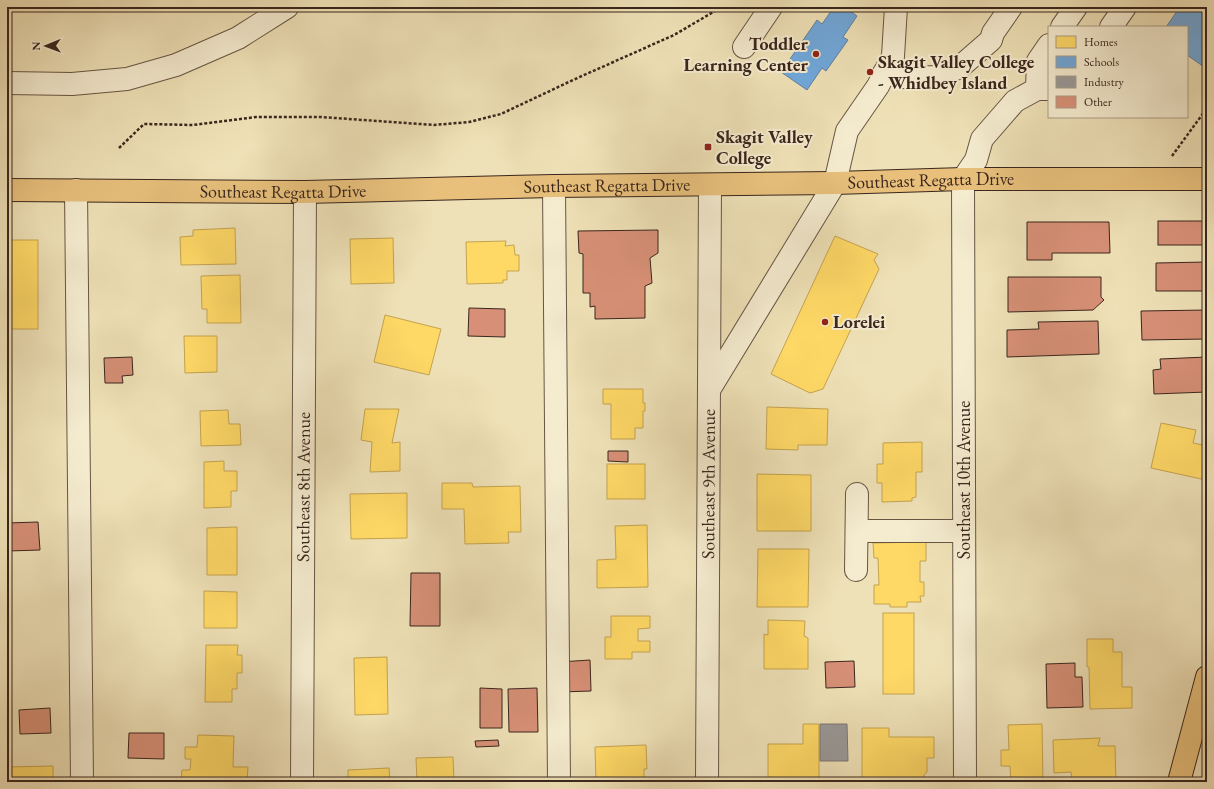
<svg xmlns="http://www.w3.org/2000/svg" width="1214" height="789" viewBox="0 0 1214 789" font-family="'EB Garamond',serif">
  <style>
    .homes { fill: #ffd966; stroke: #c4a350 }
    .schools { fill: #6fa8dc; stroke: #5f81a3 }
    .industry { fill: #999; stroke: #7c7674 }
    .building { fill: #d79077; stroke: #3a261d }
    .lines { fill: none; stroke-linecap: round; stroke-linejoin: round }
    .minor-casing { stroke: #675544; stroke-width: 24 }
    .major-casing { stroke: #3a261d; stroke-width: 24 }
    .path { stroke: #3a261d; stroke-width: 2.5; stroke-dasharray: 3 2; stroke-linecap: butt }
    .minor { stroke: #f5ecd0; stroke-width: 22 }
    .major { stroke: #e8c07c; stroke-width: 22 }
    .poi-dot { fill: #8f2418; stroke: #f5ecd0; stroke-width: 1.5 }
    .labels { text-anchor: middle; stroke-width: 4; stroke-linejoin: round; paint-order: stroke }
    .poi-label { font-size: 18px; font-weight: bold; fill: #3a261d; stroke: #f5ecd0; text-anchor: start }
    .street-label { font-size: 18px; fill: #3a261d; stroke: #f5ecd0 }
  </style>
  <rect width="100%" height="100%" fill="#efe1b7"/>
  <filter id="stains"><feTurbulence type="fractalNoise" baseFrequency=".005" numOctaves="4"/><feColorMatrix values="0 0 0 0 .2 0 0 0 0 .09 0 0 0 0 .02 0 0 0 .5 -.17"/></filter>
  <radialGradient id="worn" r=".72"><stop offset=".6" stop-color="#630" stop-opacity="0"/><stop offset="1" stop-color="#630" stop-opacity=".3"/></radialGradient>
  <!-- homes -->
  <g class="homes">
    <path d="M235 228 236 264 181 265 180 237 193 236V230Z"/>
    <path d="M835 236 878 254 874 260 879 269 823 389 810 393 771 374Z"/>
    <path d="M393 238 394 283 351 284 350 239Z"/>
    <rect x="7" y="240" width="31" height="89"/>
    <path d="M506 241 505 246 514 245 515 255H519V271H507V280H503V283L467 284 466 242Z"/>
    <path d="M240 275 241 323H207V309H202L201 276Z"/>
    <path d="M385 315 441 329 429 375 374 362Z"/>
    <path d="M184 336H217V372L185 373Z"/>
    <path d="M603 389H643V403H645V411H643V428H635V439H611V404H603Z"/>
    <path d="M767 407 828 409 827 445H798V450L766 449Z"/>
    <path d="M365 409H399L392 443 400 442V471L370 472 372 442 361 440Z"/>
    <path d="M228 410 229 424H240L241 445 201 446 200 411Z"/>
    <path d="M1161 423 1196 430 1193 443 1207 446 1206 480 1151 468Z"/>
    <path d="M922 442V472H916V497L912 498V501L882 502V483H877V464H883V443Z"/>
    <path d="M224 461V471H237V491H231V507L204 508V462Z"/>
    <rect x="607" y="464" width="38" height="35"/>
    <path d="M757 474 811 475V531H757Z"/>
    <path d="M442 483H472L473 487 520 486 521 532H508L509 543 465 544 464 509H442Z"/>
    <path d="M407 493V538L351 539 350 494Z"/>
    <path d="M647 525 648 587 597 588V560L616 559 615 526Z"/>
    <path d="M237 527V575H207V528Z"/>
    <path d="M926 542V561H920V582H924V596H920L921 602H907V607H890V604H874V585H879L878 558H874L873 543Z"/>
    <path d="M758 549H809L808 607H757Z"/>
    <path d="M204 591 237 592V628H204Z"/>
    <rect x="883" y="613" width="31" height="81"/>
    <path d="M611 616H650V628L638 629V641H650V652H632V659H605V637H611Z"/>
    <path d="M768 620 805 621 804 636 808 638V669H764V634L768 635Z"/>
    <path d="M1087 639H1113V652H1122V687H1132V708L1090 709 1089 667H1087Z"/>
    <path d="M206 645H238L237 655H242V673H237V689H232V702H205Z"/>
    <path d="M387 657 388 714 355 715 354 658Z"/>
    <path d="M803 724H819V782H768V744H803Z"/>
    <path d="M1042 724 1043 782H1011L1010 766H1001V750H1009L1008 725Z"/>
    <path d="M862 728H889V737H934V758H927V772L924 775 923 779 862 778Z"/>
    <path d="M198 735 234 736 233 767H248L247 782H181L182 770H190L191 759H185V747H197Z"/>
    <path d="M1100 738 1098 746H1115L1116 782H1072L1071 772 1054 773 1053 740Z"/>
    <path d="M646 745 647 769H644V782H596L595 747Z"/>
    <path d="M453 757 454 782H417L416 758Z"/>
    <path d="M53 766V782H7V767Z"/>
    <path d="M389 768 390 782H348V770Z"/>
  </g>
  <!-- schools -->
  <g class="schools">
    <path d="M834 7H845L857 16 843 37 848 40 826 71 822 68 807 90 781 72 817 20 822 24Z"/>
    <path d="M1180 7H1207V69L1187 55V27H1166Z"/>
  </g>
  <!-- industry -->
  <path class="industry" d="M820 724H847L848 761H820Z"/>
  <!-- building -->
  <g class="building">
    <rect x="1158" y="221" width="49" height="24"/>
    <path d="M1027 222H1109L1110 253H1052V260H1027Z"/>
    <path d="M658 230V253L650 258 652 283 645 286V318L595 319V306L590 307V293H583V254L579 253 578 231Z"/>
    <path d="M1207 262V291H1156V263Z"/>
    <path d="M1008 277H1101V297L1104 300 1093 310 1008 312Z"/>
    <path d="M469 308 505 309V337L468 336Z"/>
    <path d="M1207 310V339L1142 340 1141 311Z"/>
    <path d="M1098 321 1099 354 1007 357V330L1039 329 1038 322Z"/>
    <path d="M132 357 133 375 122 376 123 383H105L104 358Z"/>
    <path d="M1207 357V392L1154 394 1153 370 1161 369 1160 359Z"/>
    <path d="M608 451H628V462L608 461Z"/>
    <path d="M38 522 40 550 8 551 7 523Z"/>
    <path d="M411 573H440V626H410Z"/>
    <path d="M590 660 591 691 560 692 559 662Z"/>
    <path d="M854 661 855 687 826 688 825 662Z"/>
    <path d="M1075 663V677H1082L1083 707 1047 708 1046 664Z"/>
    <path d="M480 688 502 689V728H480Z"/>
    <path d="M537 688 538 732H509L508 689Z"/>
    <path d="M50 708 51 733 20 734 19 710Z"/>
    <path d="M129 733H164V759L128 758Z"/>
    <path d="M498 740 499 746 476 747 475 741Z"/>
  </g>
  <g class="lines">
    <!-- minor casing -->
    <g class="minor-casing">
      <g id="minor">
        <path d="M1062 27 1076 7"/>
        <path d="M1111 27 1125 7"/>
        <path d="M744 47 771 7"/>
        <path d="M884 73 909 78 936 77 960 67 991 40 993 33 1011 7"/>
        <path d="M7 83 72 84 127 79 176 65 238 38 287 7"/>
        <path d="M1037 89 1038 61 1049 45"/>
        <path d="M554 186 559 782"/>
        <path d="M76 190 82 782"/>
        <path d="M709 390 835 183 847 131 878 86 893 56 896 7"/>
        <path d="M857 531H964"/>
        <path d="M856 570 857 494"/>
        <path id="s1" d="M302 782 305 192"/>
        <path id="s2" d="M707 782 710 185"/>
        <path d="M965 782 963 179 976 160 982 139 1015 101 1037 89H1049"/>
      </g>
    </g>
    <!-- major casing -->
    <g class="major-casing">
      <g id="major">
        <path id="s3" d="M7 190 305 192 554 186 835 183 963 179H1207"/>
        <path d="M1179 782 1207 677"/>
      </g>
    </g>
    <!-- path -->
    <g class="path">
      <path d="M119 148 144 124 193 125 256 117H321L434 125 469 122 501 114 573 80 674 35 715 11 719 7"/>
      <path d="M1172 156 1207 108"/>
    </g>
    <!-- minor -->
    <use href="#minor" class="minor"/>
    <!-- major -->
    <use href="#major" class="major"/>
  </g>
  <!-- markers -->
  <g class="poi-dot">
    <circle cx="816" cy="54" r="4"/>
    <circle cx="870" cy="72" r="4"/>
    <rect x="704" y="143" width="8" height="8" rx="2"/>
    <circle cx="825" cy="322" r="4"/>
  </g>
  <g class="labels">
    <!-- poi labels -->
    <g class="poi-label">
      <text x="808" y="50" text-anchor="end">Toddler<tspan x="808" dy="21">Learning Center</tspan></text>
      <text x="878" y="68">Skagit Valley College<tspan x="878" dy="21">- Whidbey Island</tspan></text>
      <text x="716" y="143">Skagit Valley<tspan x="716" dy="21">College</tspan></text>
      <text x="833" y="328">Lorelei</text>
    </g>
    <!-- street labels -->
    <g class="street-label">
      <text dy="6" stroke="none"><textPath href="#s3" startOffset="924">Southeast Regatta Drive</textPath></text>
      <text dy="6" stroke="none"><textPath href="#s3" startOffset="600">Southeast Regatta Drive</textPath></text>
      <text dy="6" stroke="none"><textPath href="#s3" startOffset="276">Southeast Regatta Drive</textPath></text>
      <text transform="translate(964 480) rotate(-90)" y="6">Southeast 10th Avenue</text>
      <text dy="6" stroke="none"><textPath href="#s2" startOffset="298">Southeast 9th Avenue</textPath></text>
      <text dy="6" stroke="none"><textPath href="#s1" startOffset="295">Southeast 8th Avenue</textPath></text>
    </g>
  </g>
  <!-- margin -->
  <rect width="1214" height="789" fill="none" stroke="#efe1b7" stroke-width="24"/>
  <rect x="8" y="8" width="1198" height="773" fill="none" stroke="#3a261d" stroke-width="2"/>
  <rect x="12" y="12" width="1190" height="765" fill="none" stroke="#3a261d"/>
  <!-- legend -->
  <rect x="1048" y="26" width="140" height="92" fill="#f5ecd0" stroke="#aa9d88"/>
  <rect x="1056" y="36" width="20" height="12" fill="#ffd966" stroke="#aa9d88"/>
  <text x="1084" y="46" font-size="12" fill="#3a261d">Homes</text>
  <rect x="1056" y="56" width="20" height="12" fill="#6fa8dc" stroke="#aa9d88"/>
  <text x="1084" y="66" font-size="12" fill="#3a261d">Schools</text>
  <rect x="1056" y="76" width="20" height="12" fill="#999999" stroke="#aa9d88"/>
  <text x="1084" y="86" font-size="12" fill="#3a261d">Industry</text>
  <rect x="1056" y="96" width="20" height="12" fill="#d79077" stroke="#aa9d88"/>
  <text x="1084" y="106" font-size="12" fill="#3a261d">Other</text>
  <!-- north arrow -->
  <g transform="translate(46 46) rotate(269)" stroke="#f5ecd0" stroke-width="3" paint-order="stroke">
  <path d="M0-3L7 15L0 10L-7 15Z" fill="#3a261d"/>
  <text y="-6" font-size="11" font-weight="bold" text-anchor="middle" fill="#3a261d">N</text>
  </g>
  <rect width="100%" height="100%" filter="url(#stains)"/>
  <rect width="100%" height="100%" fill="url(#worn)"/>
</svg>
